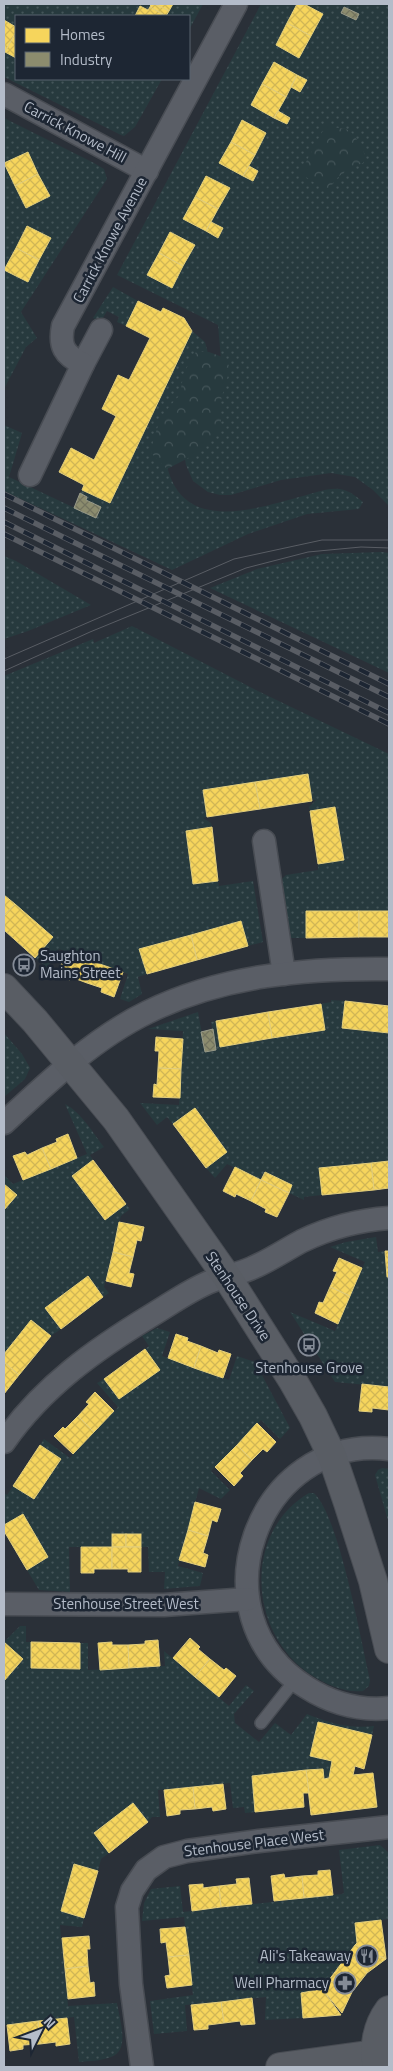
<svg xmlns="http://www.w3.org/2000/svg" width="393" height="2071" viewBox="0 0 393 2071" font-family="'Titillium Web',sans-serif">
  <style>
    .green { fill: url(#green-dots) }
    .forest { fill: url(#forest-crowns) }
    .homes { fill: url(#homes-cross-hatch); stroke: #e2ce7d }
    .industry { fill: url(#industry-cross-hatch); stroke: #989a89 }
    .lines { fill: none; stroke-linecap: round; stroke-linejoin: round }
    .lane-casing { stroke: #484c53; stroke-width: 14 }
    .street-casing { stroke: #484c53; stroke-width: 25 }
    .secondary-casing { stroke: #484c53; stroke-width: 30 }
    .lane { stroke: #5a5e66; stroke-width: 11 }
    .street { stroke: #5a5e66; stroke-width: 22 }
    .secondary { stroke: #595d64; stroke-width: 28 }
    .tram { stroke: #595d64; stroke-width: 1 }
    .rail-casing { stroke: #595d64; stroke-width: 5.5 }
    .rail { stroke: #1d2633; stroke-width: 4; stroke-dasharray: 11; stroke-linecap: butt }
    .labels { text-anchor: middle; stroke-width: 5; stroke-linejoin: round; paint-order: stroke }
    .street-label { font-size: 15px; fill: #b4bcc9; stroke: #1d2633 }
    .poi-label { font-size: 15px; fill: #b4bcc9; stroke: #1d2633; text-anchor: end }
  </style>
  <defs>
    <pattern id="green-dots" width="8" height="8" patternUnits="userSpaceOnUse" patternTransform="scale(1.25)"><rect width="8" height="8" fill="#273a3e"/><path d="M2 2h.1M6 6h.1" fill="none" stroke="#445559" stroke-width="1.8" stroke-linecap="round"/></pattern>
    <pattern id="forest-crowns" width="20" height="18" patternUnits="userSpaceOnUse" patternTransform="scale(1.25)"><rect width="20" height="18" fill="#273a3e"/><path d="M2 6a3 3 0 1 1 6 0M12 15a3 3 0 1 1 6 0" fill="none" stroke="#445559"/></pattern>
    <pattern id="homes-cross-hatch" width="8" height="8" patternUnits="userSpaceOnUse" patternTransform="scale(1.25)"><rect width="8" height="8" fill="#f6d55c"/><path d="M0 0l8 8M0 8l8-8" fill="none" stroke="#d0b656"/></pattern>
    <pattern id="industry-cross-hatch" width="8" height="8" patternUnits="userSpaceOnUse" patternTransform="scale(1.25)"><rect width="8" height="8" fill="#8c8c6e"/><path d="M0 0l8 8M0 8l8-8" fill="none" stroke="#72735f"/></pattern>
  </defs>
  <rect width="100%" height="100%" fill="#2a3038"/>
  <!-- green -->
  <g class="green">
    <path d="M4 4H203L189 30V16H16V79H162L135 127 124 136 121 135 4 77Z"/>
    <path d="M261 4H389V506L373 490 355 477 331 473 281 480 231 495H220L208 492 193 481 186 465 184 454 221 360 218 325 117 275Z"/>
    <path d="M4 118 94 163 104 169 107 179 21 312 37 338 26 347 4 389Z"/>
    <path d="M113 287 138 301 126 326 117 322 119 317 107 311 101 321 93 318Z"/>
    <path d="M192 331 205 342 209 357 167 466C183 534 255 509 303 496 315 493 331 486 344 490 351 492 357 497 363 502L359 509 307 514 248 534 172 570 4 491V425L22 433 9 477 96 518 101 507 86 500 87 497 80 493 82 490 110 503Z"/>
    <path d="M382 552 389 553V673L210 588 257 569 322 554Z"/>
    <path d="M4 556 16 561 91 605 28 631 4 639Z"/>
    <path d="M132 626 260 692 389 754V911H306V938H290L282 879 286 875 318 870V864L344 860 336 807 310 811 309 807 316 800 203 790 207 817 203 818 211 823 212 827 186 831 193 883 218 881 219 886 253 881 263 942 248 946 241 921 140 949 147 974 138 977 142 994 129 1002 120 999 128 974 59 949 47 968 35 958 53 937 4 895V676L93 639 94 643Z"/>
    <path d="M331 1000 345 1001 342 1028 389 1033V1161L320 1168 322 1195 304 1197V1200L289 1193 292 1185 265 1172 261 1180 227 1164 215 1178 206 1168 227 1152 195 1108 173 1124 167 1117 157 1125 140 1103 179 1105 183 1031 148 1029 198 1012 205 1051 216 1049 211 1022 216 1021 221 1047 325 1030 321 1004 331 1002Z"/>
    <path d="M4 1033 22 1054 30 1068 25 1079 4 1097Z"/>
    <path d="M65 1104C81 1112 93 1133 104 1147L90 1155 93 1160 72 1176 105 1220 126 1204 130 1209 121 1216 119 1222 104 1287 109 1293 103 1297 88 1276 45 1308 61 1329 51 1336 31 1320 4 1354V1210L17 1195 4 1184V1175L13 1184 87 1154Z"/>
    <path d="M376 1237 378 1252 385 1251 387 1277H389V1387L335 1382 290 1312 335 1331 365 1262 330 1247 346 1242Z"/>
    <path d="M157 1328 170 1332 162 1356 223 1378 229 1380 237 1356 255 1362 290 1428 280 1439 261 1420 211 1471 230 1490 221 1499 199 1488 178 1566 203 1573 200 1586 164 1589 165 1572H149L148 1547H141V1534H112V1547H69L70 1592 39 1590 27 1570 48 1557 23 1514 4 1525V1493L7 1495 13 1486 34 1499 61 1459 40 1445 44 1439 70 1458 118 1407 97 1383 104 1379 119 1399 160 1370 145 1349 149 1346 142 1336Z"/>
    <path d="M382 1468 389 1469V1524L375 1475 378 1470Z"/>
    <path d="M309 1493H314C339 1516 361 1641 370 1680L369 1686 363 1691C345 1693 328 1685 313 1676 249 1636 241 1533 309 1493Z"/>
    <path d="M20 1626H26V1642H31V1668L79 1669 80 1643H88V1670L165 1666 164 1651 229 1706 246 1685 254 1691 234 1714 235 1723 259 1742 275 1723 291 1735 307 1714C329 1723 350 1729 374 1726L372 1735 318 1722 332 1761 329 1778 324 1779 322 1769 252 1776 255 1812 245 1813 244 1807 233 1808 230 1783 158 1790 160 1817H152L148 1822 133 1803 94 1833 109 1853 101 1859 98 1871 74 1864 61 1910 84 1918 82 1927 60 1925 68 2006 117 2003C119 2017 131 2051 111 2057 101 2061 90 2061 79 2062L74 2017 4 2025V1681L23 1659 4 1642Z"/>
    <path d="M380 1845 389 1853V1919L355 1923 357 1943 322 1989 301 1993 303 2018 265 2020 266 1997 185 2005 187 2031 154 2034 150 2001 193 1995 184 1917 142 1921 144 1903 151 1889 180 1886 183 1912 342 1894 344 1893 339 1850Z"/>
  </g>
  <!-- forest -->
  <g class="forest">
    <path d="M326 125C332 128 342 128 346 129 356 133 361 148 366 156L363 163C347 168 335 177 328 192L300 173Z"/>
    <path d="M196 352H209L225 358 230 368 221 400V430L200 452 167 469 151 453C154 430 163 411 180 395 182 378 186 366 196 352Z"/>
  </g>
  <!-- homes -->
  <g class="homes">
    <path d="M151 4H155L169 11 166 16 150 7Z"/>
    <path d="M155 4H173L169 11Z"/>
    <path d="M297 4H304L323 14 311 36 287 23Z"/>
    <path d="M140 6 148 10 150 7 166 16H135Z"/>
    <path d="M4 20 16 27V32L5 52Z"/>
    <path d="M287 23 311 36 299 58 276 45Z"/>
    <path d="M16 32V58L5 52Z"/>
    <path d="M274 62 297 75 286 97 262 84Z"/>
    <path d="M297 75 307 80 300 92 291 87Z"/>
    <path d="M262 84 286 97 274 118 251 105Z"/>
    <path d="M278 111 290 118 287 124 274 118Z"/>
    <path d="M242 120 266 133 255 155 231 142Z"/>
    <path d="M231 142 255 155 243 176 219 163Z"/>
    <path d="M28 152 38 174 15 186 4 163Z"/>
    <path d="M249 166 258 171 253 181 243 176Z"/>
    <path d="M38 174 50 196 26 208 15 186Z"/>
    <path d="M206 176 230 188 218 209 195 197Z"/>
    <path d="M195 197 218 209 206 231 183 219Z"/>
    <path d="M211 222 223 228 218 238 206 231Z"/>
    <path d="M27 226 51 238 39 260 16 248Z"/>
    <path d="M170 232 195 245 183 266 159 253Z"/>
    <path d="M16 248 39 260 28 282 4 270Z"/>
    <path d="M159 253 183 266 172 288 147 275Z"/>
    <path d="M138 301 161 312 163 308 184 318 192 331 110 503 82 490 84 485 59 472 71 448 94 460 116 416 102 409 118 375 129 380 150 338 126 326Z"/>
    <path d="M308 774 312 801 260 809 255 782Z"/>
    <path d="M255 782 260 809 207 817 203 790Z"/>
    <path d="M335 807 344 860 318 864 310 811Z"/>
    <path d="M212 827 218 881 193 884 186 831Z"/>
    <path d="M4 895 15 904 4 916Z"/>
    <path d="M15 904 53 937 35 958 4 930V916Z"/>
    <path d="M306 911H359V937L306 938Z"/>
    <rect x="359" y="911" width="30" height="26"/>
    <path d="M241 921 248 946 197 960 191 935Z"/>
    <path d="M191 935 197 960 147 974 139 949Z"/>
    <path d="M66 952 94 962 87 983 71 977 70 980 57 976Z"/>
    <path d="M94 962 123 972 114 997 101 992 102 988 87 983Z"/>
    <path d="M345 1001 389 1006V1033L342 1028Z"/>
    <path d="M321 1004 325 1030 272 1038 268 1012Z"/>
    <path d="M268 1012 272 1038 220 1047 216 1021Z"/>
    <path d="M156 1037 183 1039 181 1069 158 1068 159 1051H155Z"/>
    <path d="M158 1068 181 1069 180 1098 153 1097 154 1084 157 1085Z"/>
    <path d="M195 1108 227 1152 206 1168 173 1124Z"/>
    <path d="M68 1134 77 1158 51 1169 42 1148 57 1142 56 1139Z"/>
    <path d="M42 1148 51 1169 23 1180 13 1156 25 1152 27 1155Z"/>
    <path d="M93 1160 126 1204 105 1220 72 1176Z"/>
    <path d="M389 1161V1188L374 1190 371 1163Z"/>
    <path d="M371 1163 374 1190 322 1195 319 1168Z"/>
    <path d="M235 1167 261 1180 251 1201 236 1194 235 1197 223 1191Z"/>
    <path d="M265 1172 292 1185 289 1193 261 1180Z"/>
    <path d="M261 1180 289 1193 277 1217 265 1212 266 1209 251 1201Z"/>
    <path d="M4 1184 17 1195 4 1210Z"/>
    <path d="M119 1222 144 1227 141 1241 137 1240 133 1257 113 1252Z"/>
    <path d="M385 1251H389V1277H387Z"/>
    <path d="M113 1252 133 1257 129 1273 134 1274 131 1287 106 1281Z"/>
    <path d="M339 1258 362 1268 350 1296 330 1287 337 1272 333 1271Z"/>
    <path d="M88 1276 103 1297 61 1329 45 1308Z"/>
    <path d="M330 1287 350 1296 338 1324 315 1313 319 1302 323 1303Z"/>
    <path d="M31 1320 51 1336 19 1375 4 1362V1354Z"/>
    <path d="M176 1334 188 1338 187 1341 201 1346 194 1368 168 1358Z"/>
    <path d="M201 1346 218 1353 219 1350 231 1354 223 1378 194 1368Z"/>
    <path d="M145 1349 160 1370 119 1399 104 1379Z"/>
    <path d="M4 1362 19 1375 4 1394Z"/>
    <path d="M362 1384 389 1387V1410L372 1408V1412L359 1411Z"/>
    <path d="M95 1392 114 1411 94 1432 78 1416 89 1404 86 1402Z"/>
    <path d="M78 1416 94 1432 73 1454 54 1436 63 1427 65 1429Z"/>
    <path d="M257 1423 276 1442 267 1452 263 1449 252 1460 237 1445Z"/>
    <path d="M40 1445 61 1459 34 1499 13 1486Z"/>
    <path d="M237 1445 252 1460 240 1473 243 1476 234 1486 215 1467Z"/>
    <path d="M195 1502 221 1509 217 1522 212 1520 208 1536 188 1530Z"/>
    <path d="M23 1514 48 1557 27 1570 4 1531V1525Z"/>
    <path d="M188 1530 208 1536 203 1553 208 1555 205 1567 179 1560Z"/>
    <rect x="112" y="1534" width="14" height="13"/>
    <rect x="126" y="1534" width="15" height="13"/>
    <path d="M81 1547H112V1569H94V1573H81Z"/>
    <path d="M112 1547H141V1572H128V1569H112Z"/>
    <path d="M190 1638 200 1647 198 1649 210 1659 195 1677 173 1658Z"/>
    <path d="M158 1640 160 1666 129 1668 128 1645 145 1644V1641Z"/>
    <path d="M4 1642 23 1659 4 1681Z"/>
    <path d="M31 1642 80 1643V1669L31 1668Z"/>
    <path d="M112 1642V1645H128L129 1668 100 1670 98 1643Z"/>
    <path d="M210 1659 224 1670 226 1668 236 1676 219 1697 195 1677Z"/>
    <path d="M318 1722 372 1735 364 1769 355 1766 353 1775 373 1773 377 1807 311 1815 306 1770 323 1769 324 1779 329 1778 332 1761 310 1756Z"/>
    <path d="M306 1770 309 1793H303L304 1807 255 1812 252 1776Z"/>
    <path d="M223 1784 226 1809 213 1811 212 1807 195 1809 193 1787Z"/>
    <path d="M193 1787 195 1809 180 1810V1814L167 1816 164 1790Z"/>
    <path d="M133 1803 148 1822 109 1853 94 1833Z"/>
    <path d="M74 1864 98 1871 84 1918 61 1911Z"/>
    <path d="M330 1870 333 1895 304 1898 302 1876 318 1875V1871Z"/>
    <path d="M284 1874 285 1878 302 1876 304 1898 274 1901 271 1876Z"/>
    <path d="M249 1878 252 1904 221 1907 219 1886 237 1884 236 1879Z"/>
    <path d="M203 1884V1888L219 1886 221 1907 192 1911 189 1885Z"/>
    <path d="M381 1920 385 1950 386 1959 355 1945 357 1943 355 1923Z"/>
    <path d="M185 1927 189 1955 168 1957 166 1942 161 1943 160 1929Z"/>
    <path d="M89 1936 90 1949H87L88 1966 65 1969 62 1938Z"/>
    <path d="M355 1945 386 1959 367 1973 349 1953Z"/>
    <path d="M349 1953 367 1973 352 1992 329 1980Z"/>
    <path d="M189 1955 192 1985 167 1988 165 1976 170 1975 168 1957Z"/>
    <path d="M88 1966 90 1983 94 1982 95 1996 68 1999 65 1969Z"/>
    <path d="M329 1980 352 1992 342 2013 322 1989Z"/>
    <path d="M322 1989 341 2015 303 2018 301 1993Z"/>
    <path d="M252 1998 255 2024 241 2025 240 2021 224 2023 221 2002Z"/>
    <path d="M221 2002 224 2023 208 2025V2029L194 2030 191 2005Z"/>
    <path d="M67 2018 70 2044 56 2046V2042L40 2044 38 2021Z"/>
    <path d="M38 2021 40 2044 23 2045V2049L10 2051 7 2025Z"/>
  </g>
  <!-- industry -->
  <g class="industry">
    <path d="M344 7 359 14 356 20 341 13Z"/>
    <path d="M80 493 87 497 86 500 101 507 96 518 74 508Z"/>
    <path d="M213 1029 216 1050 205 1052 201 1032Z"/>
  </g>
  <g class="lines">
    <!-- lane casing -->
    <g class="lane-casing">
      <path id="lane" d="M261 1723 295 1680"/>
    </g>
    <!-- street casing -->
    <g class="street-casing">
      <g id="street">
        <path d="M4 94 147 171"/>
        <path d="M83 364 101 330"/>
        <path d="M30 475 83 364C64 355 59 346 63 326L236 4"/>
        <path d="M264 841 284 974"/>
        <path d="M4 1123C47 1083 94 1038 148 1012 223 975 307 968 389 969"/>
        <path d="M4 1442C43 1386 96 1349 152 1315 172 1303 191 1289 212 1281 225 1276 239 1274 252 1268 269 1261 285 1250 302 1241 329 1228 359 1220 389 1218"/>
        <path d="M389 1449C256 1433 192 1616 306 1687 331 1703 360 1711 389 1708"/>
        <path d="M4 1604 164 1605 248 1599"/>
        <path d="M142 2067 131 1984 127 1907 132 1891 146 1870 164 1857 187 1851 259 1841 389 1827"/>
      </g>
    </g>
    <!-- secondary casing -->
    <g class="secondary-casing">
      <g id="secondary">
        <path d="M4 988 35 1021 116 1119 227 1277 293 1381 313 1416 332 1456 348 1503 373 1581 389 1649"/>
        <path d="M280 2067 375 2054"/>
        <path d="M377 2067C373 2047 377 2026 389 2010"/>
      </g>
    </g>
    <!-- lane -->
    <use href="#lane" class="lane"/>
    <!-- street -->
    <use href="#street" class="street"/>
    <!-- secondary -->
    <use href="#secondary" class="secondary"/>
    <!-- tram -->
    <g class="tram">
      <path d="M4 659 234 559 322 540H389"/>
      <path d="M4 671 90 632 246 568 308 552 361 547 389 548"/>
    </g>
    <!-- rail casing -->
    <g class="rail-casing">
      <g id="rail">
        <path d="M4 494 389 684"/>
        <path d="M4 508 389 697"/>
        <path d="M4 522 389 713"/>
        <path d="M4 534 389 724"/>
      </g>
    </g>
    <!-- rail -->
    <use href="#rail" class="rail"/>
  </g>
  <!-- icons -->
  <defs>
    <g id="bus-ring" transform="scale(1.125)"><circle r="9.5" fill="#1d2633" stroke="#848b96" stroke-width="1.5"/><path d="M-5-6H5V4H4V6H2V4H-2V6H-4V4H-5ZM-3.5-4V0h7V-4ZM-3.5 1.2v1.5H-2V1.2ZM2 1.2v1.5H3.5V1.2Z" fill="#848b96"/></g>
    <g id="restaurant-ring" transform="scale(1.125)"><circle r="9.5" fill="#1d2633" stroke="#848b96" stroke-width="1.5"/><path d="M-5-6h1v4h1v-4h1v4h1v-4h1v5L-1.5 .5V6h-2V.5L-5-1ZM5-6V6H3V1.5H1.5Q1.5-4 5-6Z" fill="#848b96"/></g>
    <g id="pharmacy-ring" transform="scale(1.125)"><circle r="9.5" fill="#1d2633" stroke="#848b96" stroke-width="1.5"/><path d="M-2-6h4v4h4v4h-4v4h-4v-4h-4v-4h4Z" fill="#848b96"/></g>
  </defs>
  <g fill-rule="evenodd">
    <use href="#bus-ring" x="24" y="965"/>
    <use href="#bus-ring" x="309" y="1345"/>
    <use href="#restaurant-ring" x="367" y="1956"/>
    <use href="#pharmacy-ring" x="345" y="1983"/>
  </g>
  <g class="labels">
    <!-- street labels -->
    <g class="street-label">
      <text transform="translate(75 132) rotate(28)" y="5">Carrick Knowe Hill</text>
      <text transform="translate(110 240) rotate(-62)" y="5">Carrick Knowe Avenue</text>
      <text transform="translate(238 1296) rotate(56)" y="5">Stenhouse Drive</text>
      <text x="126" y="1609">Stenhouse Street West</text>
      <text transform="translate(254 1843) rotate(-7)" y="5">Stenhouse Place West</text>
    </g>
    <!-- poi labels -->
    <g class="poi-label">
      <text x="40" y="961" text-anchor="start">Saughton<tspan x="40" dy="17">Mains Street</tspan></text>
      <text x="309" y="1373" text-anchor="middle">Stenhouse Grove</text>
      <text x="351" y="1961">Ali's Takeaway</text>
      <text x="329" y="1988">Well Pharmacy</text>
    </g>
  </g>
  <!-- border -->
  <rect width="393" height="2071" fill="none" stroke="#b4bcc9" stroke-width="10"/>
  <!-- legend -->
  <rect x="15" y="15" width="175" height="65" fill="#1d2633" stroke="#59626f"/>
  <rect x="25" y="28" width="25" height="15" fill="#f6d55c" stroke="#59626f"/>
  <text x="60" y="40" font-size="15" fill="#b4bcc9">Homes</text>
  <rect x="25" y="52" width="25" height="15" fill="#8c8c6e" stroke="#59626f"/>
  <text x="60" y="65" font-size="15" fill="#b4bcc9">Industry</text>
  <!-- north arrow -->
  <g transform="translate(40 2031) rotate(48)" stroke="#1d2633" stroke-width="4" paint-order="stroke">
  <path d="M0-4L9 19L0 12L-9 19Z" fill="#b4bcc9"/>
  <text y="-8" font-size="14" font-weight="bold" text-anchor="middle" fill="#b4bcc9">N</text>
  </g>
</svg>
